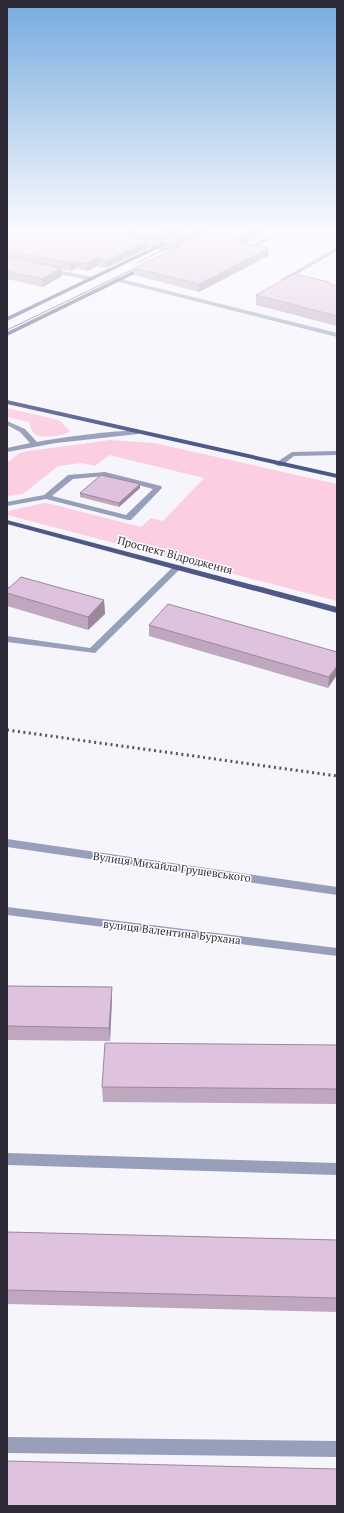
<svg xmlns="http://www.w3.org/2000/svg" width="344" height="1513" viewBox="0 0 344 1513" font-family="'PT Serif',serif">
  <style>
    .green { fill: #fccee1 }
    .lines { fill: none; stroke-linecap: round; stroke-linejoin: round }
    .minor { fill: #989fbb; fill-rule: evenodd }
    .major { fill: #4e5887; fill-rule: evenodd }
    .tram { stroke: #56525e; stroke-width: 1 }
    .rail { stroke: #56525e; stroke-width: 3; stroke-dasharray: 2 3.5; stroke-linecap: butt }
    .wall { fill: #bfa7bf }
    .shaded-wall { fill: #9b889b }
    .building { fill: #dec2de; stroke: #9b889b }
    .labels { text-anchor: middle; stroke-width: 3; stroke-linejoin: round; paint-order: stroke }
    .street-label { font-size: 11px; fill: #2e2a37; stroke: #fff }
  </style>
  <rect width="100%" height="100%" fill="#f7f5fc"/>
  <!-- green -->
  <g class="green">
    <path d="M7 408 59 420 70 431C66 436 41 439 35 434 32 432 30 426 29 422L7 417Z"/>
    <path d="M110 440 154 443 337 484V601L7 515V512L12 510 44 503 51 504 141 527 151 518 163 521 204 478 109 455 95 466 81 463 58 466 23 494 7 496V463L19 453 29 451Z"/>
  </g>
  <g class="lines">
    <!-- minor -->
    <g class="minor">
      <path d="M277 231H284L253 249 248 248Z"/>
      <path d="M305 231H316L337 236V240Z"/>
      <path d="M133 240 178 250 181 252 178 254 131 243V241Z"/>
      <path d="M337 247V251L285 281 280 280Z"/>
      <path d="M48 268 92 277 95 279 92 281 46 271 45 270Z"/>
      <path d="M117 278 337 333V337L115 281 114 280Z"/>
      <path d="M7 421 25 429 37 442C51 439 134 427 141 432L138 434 56 443 7 452V448L30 443 20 432 7 425Z"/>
      <path d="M337 451V455L294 456 281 466H278L274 464 292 452Z"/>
      <path d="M105 472 161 486 162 488 131 520H128L46 499 7 506V502L44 495 68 475ZM105 476 153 489 126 515 52 496 73 479Z"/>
      <path d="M175 565H178L182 567 95 653 7 642V636L90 648Z"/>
      <path d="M7 839 337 887V895L7 847Z"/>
      <path d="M7 907 337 948V956L7 915Z"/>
      <path d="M7 1153 337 1163V1175L7 1165Z"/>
      <path d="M7 1437 337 1441V1457L7 1453Z"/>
    </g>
    <!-- major -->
    <g class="major">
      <path d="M187 231H194L7 321V317Z"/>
      <path d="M145 265 148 267 147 268 7 336V332Z"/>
      <path d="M7 400 337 474V478L7 404Z"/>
      <path d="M7 520 337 607V613L7 524Z"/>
    </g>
    <!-- tram -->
    <g class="tram">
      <path d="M167 253 211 231"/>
      <path d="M137 263 171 246"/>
      <path d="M7 330 144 264"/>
    </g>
    <!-- rail -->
    <path class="rail" d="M7 730 337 776"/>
  </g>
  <!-- wall -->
  <g class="wall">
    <path d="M7 231H268L245 243 268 256 199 292 134 275V268L173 249 165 247V240L155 245 147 243V249L106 268 97 266 87 271 76 268 71 271 61 269 62 276 43 287 7 279Z"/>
    <path d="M330 284 337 286V326L256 305V295Z"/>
    <path d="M140 488 119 507 80 497V493Z"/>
    <path d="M7 587 104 600 105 614 88 630 7 606Z"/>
    <path d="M149 625 337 652 328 688 149 636Z"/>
    <path d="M7 986 112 987V1000L110 1041 7 1040Z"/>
    <path d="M337 1045V1104L103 1102 102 1087Z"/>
    <path d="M7 1232 337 1240V1312L7 1304Z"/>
  </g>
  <!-- shaded-wall -->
  <g class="shaded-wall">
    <path d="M167 231H182L155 245V237Z"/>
    <path d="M195 231H210L174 249V242Z"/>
    <path d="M254 231H268L235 248V241Z"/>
    <path d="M147 241V249L106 268V261Z"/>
    <path d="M269 248 268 256 199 292V284Z"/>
    <path d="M97 258V266L87 271V264Z"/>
    <path d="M75 261 76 268 71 271 70 263Z"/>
    <path d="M61 268 62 276 43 287 42 279Z"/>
    <path d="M140 484V488L119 507V503Z"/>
    <path d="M104 600 105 614 88 630V617Z"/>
    <path d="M337 666V675L328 688 329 677Z"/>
    <path d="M112 987V1000L110 1041 109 1028Z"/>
  </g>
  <!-- building -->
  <g class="building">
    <path d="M7 231H102L147 241 106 261 97 258 87 264 75 261 70 263 7 251Z"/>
    <path d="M128 231H167L155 237Z"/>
    <path d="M181 231H195L174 242 165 239Z"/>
    <path d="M209 231H254L235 241 269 248 199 284 134 268 176 248H179L182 244Z"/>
    <path d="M7 257 61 268 42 279 7 271Z"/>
    <path d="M294 274 329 282 330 284 337 286V316L256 295Z"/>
    <path d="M101 475 140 484 119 503 80 493Z"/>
    <path d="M21 577 104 600 88 617 7 593V587L9 588Z"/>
    <path d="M168 604 337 652V666L329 677 149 625Z"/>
    <path d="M7 986 112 987 109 1028 7 1026Z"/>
    <path d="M105 1043 337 1045V1089L102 1087Z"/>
    <path d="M7 1232 337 1240V1298L7 1290Z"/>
    <path d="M7 1461 337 1469V1506H7Z"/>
  </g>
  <!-- sky -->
  <linearGradient id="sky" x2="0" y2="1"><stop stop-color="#75abde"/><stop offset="0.52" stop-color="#fbfafe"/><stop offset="1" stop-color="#fbfafe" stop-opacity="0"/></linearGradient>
  <rect width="344" height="443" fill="url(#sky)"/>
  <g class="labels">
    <!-- street labels -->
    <g class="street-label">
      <text transform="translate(175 555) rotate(15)" y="4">Проспект Відродження</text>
      <text transform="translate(172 867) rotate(8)" y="4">Вулиця Михайла Грушевського</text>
      <text transform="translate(172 932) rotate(7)" y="4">вулиця Валентина Бурхана</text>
    </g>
  </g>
  <!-- border -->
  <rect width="344" height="1513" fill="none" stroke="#2e2a37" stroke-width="16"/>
</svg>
